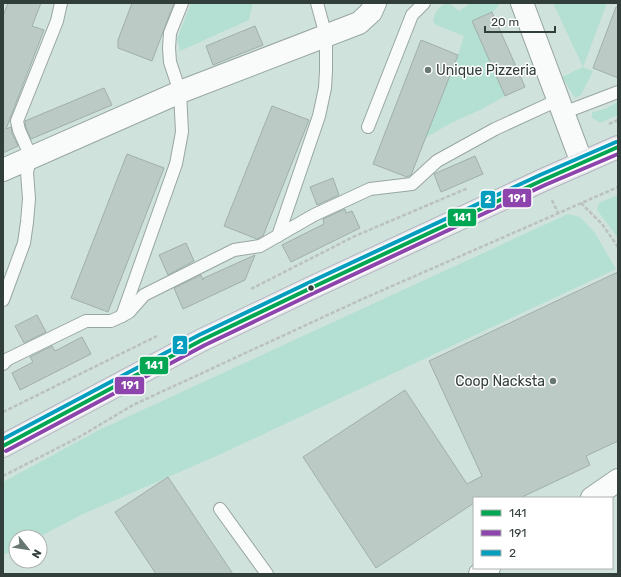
<svg xmlns="http://www.w3.org/2000/svg" width="621" height="577" viewBox="0 0 621 577" font-family="Rubik,sans-serif">
  <style>
    .green { fill: #b4e0d3 }
    .building { fill: #bbcac5; stroke: #a1afab }
    .lines { fill: none; stroke-linecap: round; stroke-linejoin: round }
    .service-casing { stroke: #98a6a2; stroke-width: 14 }
    .minor-casing { stroke: #98a6a2; stroke-width: 24 }
    .trunk-casing { stroke: #b0b4bc; stroke-width: 24 }
    .path { stroke: #bac1bf; stroke-width: 2.5; stroke-dasharray: 4 2; stroke-linecap: butt }
    .service { stroke: #f8fbfa; stroke-width: 12 }
    .minor { stroke: #f8fbfa; stroke-width: 22 }
    .trunk { stroke: #e9e8ee; stroke-width: 22 }
    .bus-1-casing { stroke: #fff; stroke-width: 7 }
    .bus-2-casing { stroke: #fff; stroke-width: 7 }
    .bus-3-casing { stroke: #fff; stroke-width: 7 }
    .bus-1 { stroke: #00a651; stroke-width: 4 }
    .bus-2 { stroke: #8e44ad; stroke-width: 4 }
    .bus-3 { stroke: #059ebf; stroke-width: 4 }
    .poi-dot { fill: #697773; stroke: #fff; stroke-width: 1.5 }
    .bus-dot { fill: #313e3a; stroke: #fff; stroke-width: 1.5 }
    .labels { text-anchor: middle; stroke-width: 3; stroke-linejoin: round; paint-order: stroke }
    .poi-label { font-size: 14px; fill: #313e3a; stroke: #fff; text-anchor: start }
    .line-badge { stroke: #fff; stroke-width: 1.5 }
    .badge-label { font-size: 11px; text-anchor: middle; font-weight: bold; fill: #fff }
  </style>
  <rect width="100%" height="100%" fill="#d0e2dc"/>
  <!-- green -->
  <g class="green">
    <path d="M191 3H253L249 20 180 51 177 39Z"/>
    <path d="M445 3H449L459 11 471 3H500L495 10 492 12 505 96 482 109 451 123 425 138 458 55 464 36 436 25 433 22C435 12 437 9 445 3Z"/>
    <path d="M553 3H607L583 67 593 71 581 95 575 98 562 77 583 67Z"/>
    <path d="M618 102V115L600 123 592 118V112L605 109Z"/>
    <path d="M618 195V238L597 210 599 203Z"/>
    <path d="M568 214 580 217 595 233 616 269 221 454 81 515 39 537H16V549L3 555V482L101 429Z"/>
  </g>
  <!-- building -->
  <g class="building">
    <path d="M8 3H41L32 26 44 30 6 129 11 127 12 133 18 146 3 153V16Z"/>
    <path d="M132 3H174L152 61 118 48V40Z"/>
    <path d="M616 7H618V78L593 68Z"/>
    <path d="M492 12 525 87 505 96 472 21Z"/>
    <path d="M255 26 263 45 213 65 206 46Z"/>
    <path d="M421 40 458 55 411 175 407 177 373 164Z"/>
    <path d="M104 88 112 105 31 139 26 128 25 121Z"/>
    <path d="M272 106 309 120 263 236 257 239 224 226Z"/>
    <path d="M127 154 164 168 108 312 71 298Z"/>
    <path d="M475 156 483 174 441 192 434 174Z"/>
    <path d="M333 178 339 195 317 205 310 187Z"/>
    <path d="M345 209 346 213 352 211 360 228 291 262 282 245 324 224 323 219Z"/>
    <path d="M186 243 194 261 168 275 159 255Z"/>
    <path d="M255 255 245 280 183 309 174 288 201 275 203 280 204 278Z"/>
    <path d="M618 272V441L586 456 590 465 520 498H474V503L376 568 303 457 405 390 467 484 482 476 429 361Z"/>
    <path d="M37 315 46 332 24 343 15 326Z"/>
    <path d="M82 337 91 354 20 390 12 373 33 362 30 357 52 346 55 351Z"/>
    <path d="M168 477 233 574H156L115 512Z"/>
  </g>
  <g class="lines">
    <!-- service casing -->
    <g class="service-casing">
      <g id="service">
        <path d="M563 113 618 92"/>
        <path d="M368 127 412 15 424 3"/>
        <path d="M278 236 319 116 325 88 326 71V36L317 3"/>
        <path d="M3 300 24 243 27 222 29 199 27 172 31 157 19 130 17 121 57 21 61 3"/>
        <path d="M122 316 176 164 182 132 180 92 170 62 169 48 170 33 182 3"/>
        <path d="M3 364 8 359 86 321H111L122 316 129 312 144 295 234 250 260 246 314 215 370 189 412 184 437 161 495 129 558 100"/>
        <path d="M220 509 267 574"/>
      </g>
    </g>
    <!-- minor casing -->
    <g class="minor-casing">
      <g id="minor">
        <path d="M522 3 582 163"/>
        <path d="M3 170 180 92 359 23 371 12 375 3"/>
        <path d="M592 498 618 480"/>
        <path d="M480 574 489 568"/>
      </g>
    </g>
    <!-- trunk casing -->
    <g class="trunk-casing">
      <path id="trunk" d="M3 446 202 340 311 288 543 180 618 147"/>
    </g>
    <!-- path -->
    <g class="path">
      <path d="M609 124 618 120"/>
      <path d="M552 200 558 213"/>
      <path d="M581 203 602 224 618 247"/>
      <path d="M251 289 355 236 468 188"/>
      <path d="M3 412 157 336"/>
      <path d="M3 476 81 436 133 405 358 301 618 187"/>
    </g>
    <!-- service -->
    <use href="#service" class="service"/>
    <!-- minor -->
    <use href="#minor" class="minor"/>
    <!-- trunk -->
    <use href="#trunk" class="trunk"/>
    <!-- bus-1 casing -->
    <g class="bus-1-casing">
      <path id="bus-1" d="M3 446 202 340 311 288 543 180 618 147"/>
    </g>
    <!-- bus-2 casing -->
    <g class="bus-2-casing">
      <path id="bus-2" d="M6 451 205 345 314 293 545 185 618 154"/>
    </g>
    <!-- bus-3 casing -->
    <g class="bus-3-casing">
      <path id="bus-3" d="M3 439 199 335 308 283 540 175 616 142"/>
    </g>
    <!-- bus-1 -->
    <use href="#bus-1" class="bus-1"/>
    <!-- bus-2 -->
    <use href="#bus-2" class="bus-2"/>
    <!-- bus-3 -->
    <use href="#bus-3" class="bus-3"/>
  </g>
  <!-- markers -->
  <g class="poi-dot">
    <circle cx="428" cy="70" r="4"/>
    <circle cx="553" cy="381" r="4"/>
  </g>
  <circle class="bus-dot" cx="311" cy="288" r="3.5"/>
  <g class="labels">
    <!-- poi labels -->
    <g class="poi-label">
      <text x="436" y="75">Unique Pizzeria</text>
      <text x="545" y="386" text-anchor="end">Coop Nacksta</text>
    </g>
  </g>
  <g class="line-badge">
    <rect x="502" y="188" width="30" height="20" rx="4" fill="#8e44ad"/>
    <rect x="480" y="190" width="16" height="19" rx="4" fill="#059ebf"/>
    <rect x="447" y="208" width="30" height="19" rx="4" fill="#00a651"/>
    <rect x="172" y="335" width="16" height="20" rx="4" fill="#059ebf"/>
    <rect x="139" y="356" width="30" height="19" rx="4" fill="#00a651"/>
    <rect x="114" y="376" width="31" height="19" rx="4" fill="#8e44ad"/>
  </g>
  <g class="badge-label">
    <text x="517" y="202">191</text>
    <text x="488" y="203">2</text>
    <text x="462" y="221">141</text>
    <text x="180" y="349">2</text>
    <text x="154" y="369">141</text>
    <text x="130" y="389">191</text>
  </g>
  <!-- border -->
  <rect width="621" height="577" fill="none" stroke="#313e3a" stroke-width="8"/>
  <!-- legend -->
  <rect x="473" y="497" width="140" height="72" fill="#ffffff" stroke="#adb2b0"/>
  <rect x="481" y="510" width="20" height="6" fill="#00a651" stroke="#adb2b0"/>
  <text x="509" y="517" font-size="12" fill="#313e3a">141</text>
  <rect x="481" y="530" width="20" height="6" fill="#8e44ad" stroke="#adb2b0"/>
  <text x="509" y="537" font-size="12" fill="#313e3a">191</text>
  <rect x="481" y="550" width="20" height="6" fill="#059ebf" stroke="#adb2b0"/>
  <text x="509" y="557" font-size="12" fill="#313e3a">2</text>
  <!-- north arrow -->
  <g transform="translate(28 549) rotate(120)"><circle r="19" fill="#ffffff" stroke="#adb2b0"/>
  <path d="M0-3L7 15L0 10L-7 15Z" fill="#697773"/>
  <text y="-6" font-size="11" font-weight="bold" text-anchor="middle" fill="#313e3a">N</text>
  </g>
  <!-- scale -->
  <path d="M485 26v6h70v-6" fill="none" stroke="#313e3a" stroke-width="2"/>
  <text x="491" y="26" font-size="12" fill="#313e3a" stroke="#ffffff" stroke-width="3" paint-order="stroke">20 m</text>
</svg>
